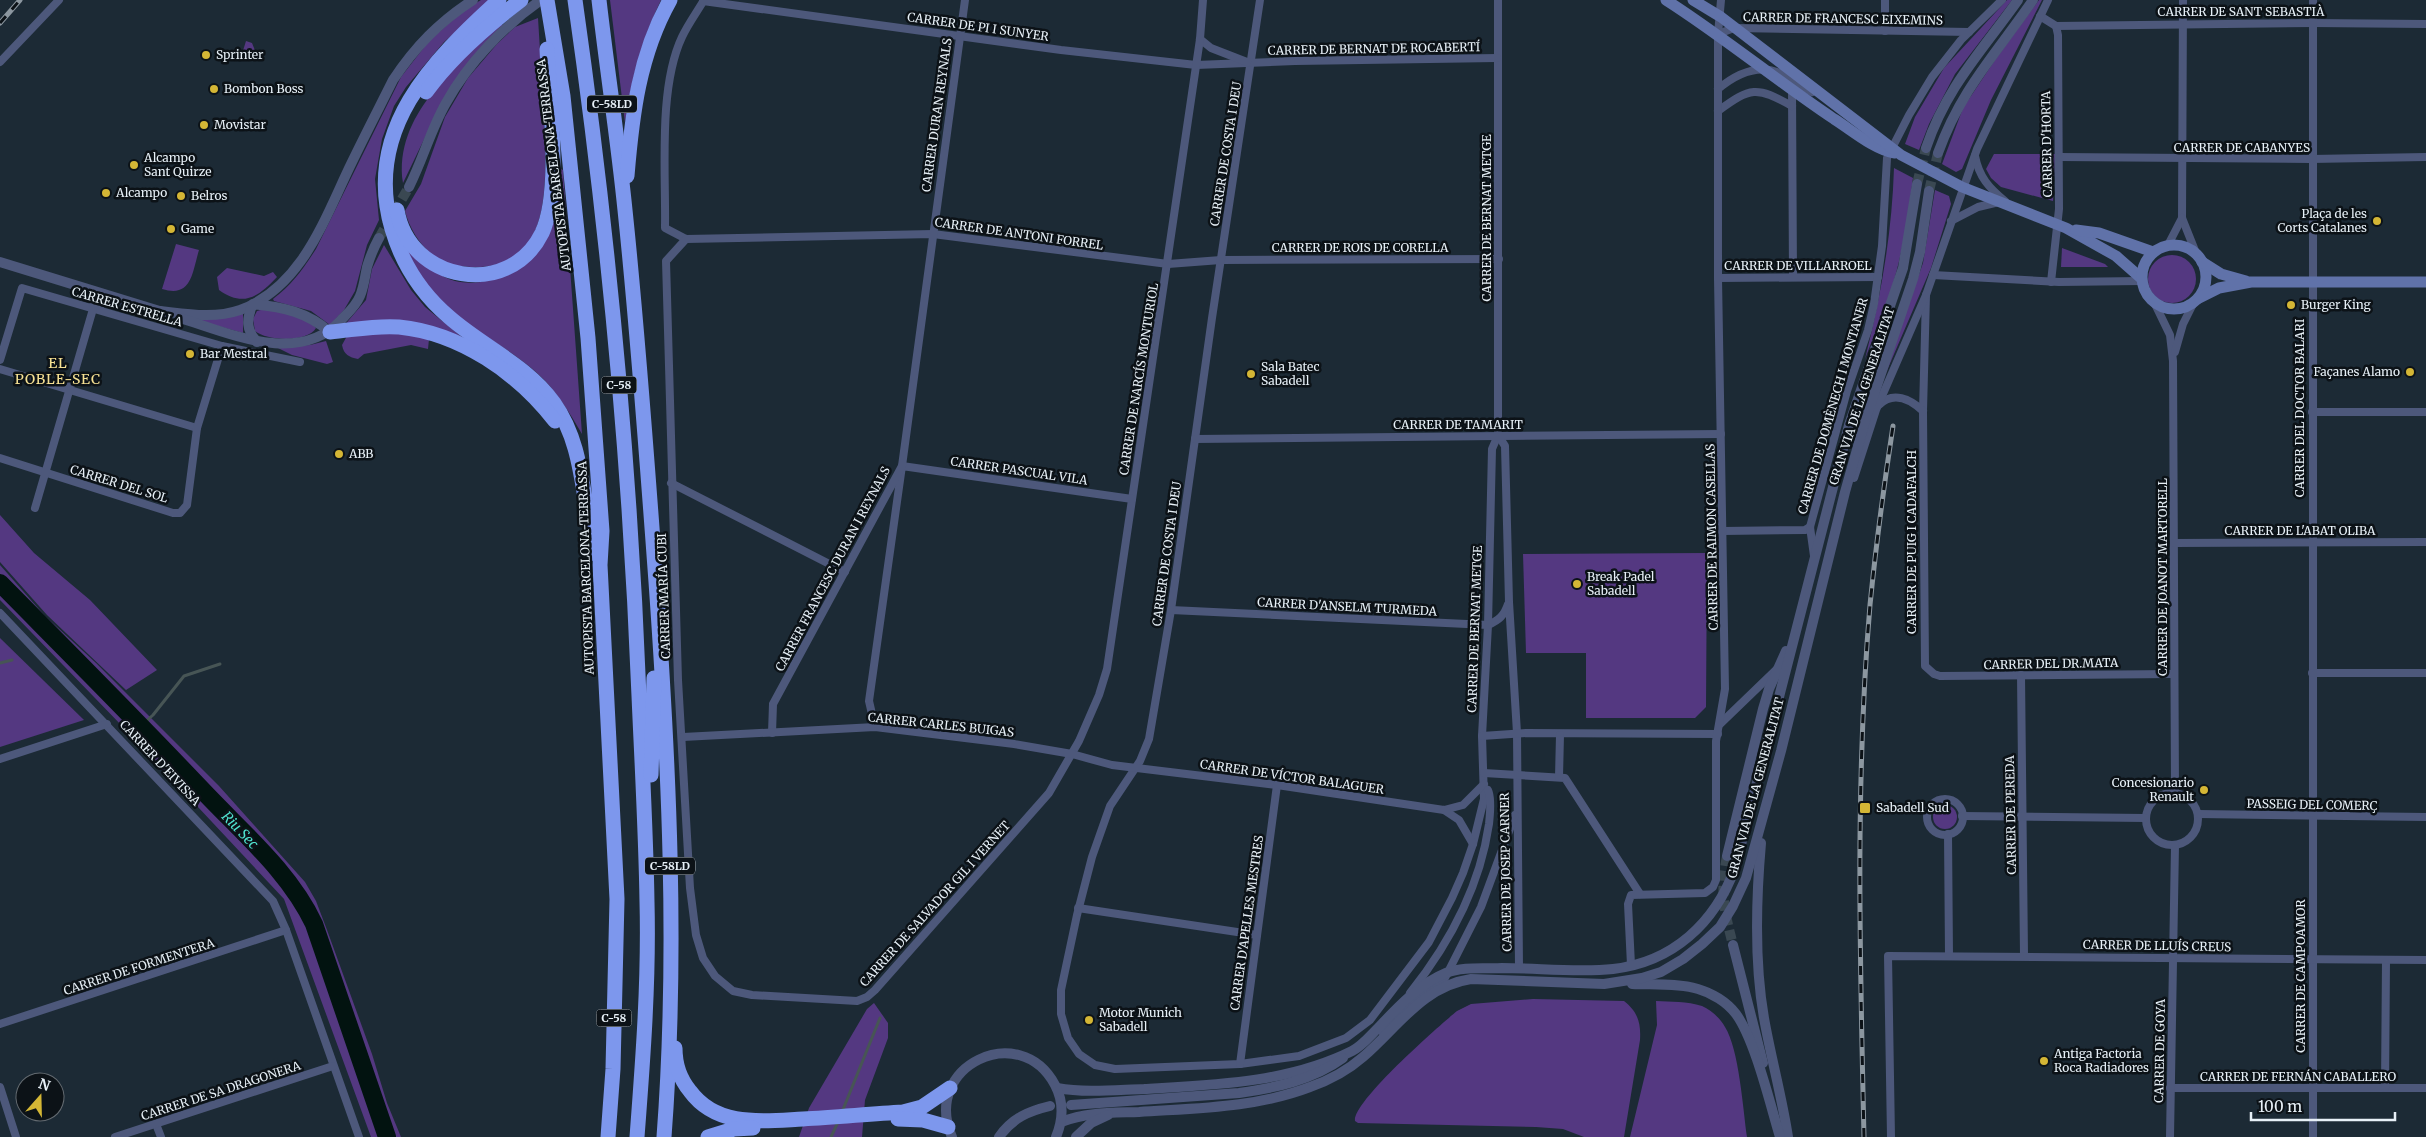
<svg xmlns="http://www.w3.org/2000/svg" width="2426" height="1137" viewBox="0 0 2426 1137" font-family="Merriweather,serif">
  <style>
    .green { fill: #543881 }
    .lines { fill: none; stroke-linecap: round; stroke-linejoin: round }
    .stream { stroke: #475555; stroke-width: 3 }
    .river { stroke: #021310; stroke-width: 18 }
    .tertiary-tunnel { stroke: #3a4852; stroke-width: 10; stroke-dasharray: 10 5; stroke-linecap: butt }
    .minor { stroke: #4d587b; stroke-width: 8 }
    .tertiary { stroke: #4d587b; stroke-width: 10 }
    .secondary { stroke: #6072a9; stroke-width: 11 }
    .motorway { stroke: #7d97ed; stroke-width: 15 }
    .rail-casing { stroke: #8c97a0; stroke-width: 5 }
    .rail { stroke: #0c1217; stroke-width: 3; stroke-dasharray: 9; stroke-linecap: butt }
    .poi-dot { fill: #d4b635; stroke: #0c1217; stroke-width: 2 }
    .labels { text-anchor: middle; stroke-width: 5; stroke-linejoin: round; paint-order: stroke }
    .shield { fill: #0c1217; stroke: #a5adb4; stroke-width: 1 }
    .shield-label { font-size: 11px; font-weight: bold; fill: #e7f0f7 }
    .street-label { font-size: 12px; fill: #e7f0f7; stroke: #0c1217 }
    .poi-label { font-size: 12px; fill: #e7f0f7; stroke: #0c1217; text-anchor: start }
    .neighbourhood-label { font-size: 14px; letter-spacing: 1px; fill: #f6e193; stroke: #0c1217 }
    .water-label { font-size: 14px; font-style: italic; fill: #50e4d0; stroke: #0c1217 }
  </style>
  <rect width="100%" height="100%" fill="#1c2a35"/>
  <!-- green -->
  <g class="green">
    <path d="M481 0H492L444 42 406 87 394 106 382 139 375 179 379 220 367 245 355 291 344 310 330 325 311 311 274 301 273 299C292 285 303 269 316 249L401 77 429 41 464 10Z"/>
    <path d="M610 0H661C641 42 632 77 625 123Z"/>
    <path d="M2007 0H2012L1955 74 1929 124 1919 150 1905 144 1915 117 1944 68Z"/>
    <path d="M2039 0H2042L1991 100 1962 169 1956 172 1942 164 1963 108 1995 60Z"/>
    <path d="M538 18C540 53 543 89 544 124 547 193 552 282 453 265 429 261 410 232 405 211L421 184 445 117 468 78 497 44 515 27Z"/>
    <path d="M500 24 503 25 442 102 403 183C393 115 457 66 500 24Z"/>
    <path d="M246 41 252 43 256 53 254 61 243 60 241 57Z"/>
    <path d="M1994 154H2055L2053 201 2001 187 1991 178 1986 169Z"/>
    <path d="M559 168 563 170 582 434C569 412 556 390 537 373 512 350 480 335 453 313 429 293 414 267 401 239 416 253 434 276 455 281 496 290 541 261 554 221 559 204 559 187 559 168Z"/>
    <path d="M1894 168 1913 178C1908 215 1903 252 1892 287 1884 311 1874 335 1865 359 1881 296 1892 233 1894 168Z"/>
    <path d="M1935 190 1949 196 1951 204 1931 268 1879 389 1923 263Z"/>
    <path d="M176 244 199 250C192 273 192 298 162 289Z"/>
    <path d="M384 245 411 290 425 307 463 338 462 341 342 328 366 300 372 269Z"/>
    <path d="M2062 248 2105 264 2108 267H2061Z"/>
    <circle cx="2172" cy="279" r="24"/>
    <path d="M227 268 264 276 273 272 277 277C259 296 244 308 219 290L217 277Z"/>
    <path d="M268 308 307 319 316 328C307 343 267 341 255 331L253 319 257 311Z"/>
    <path d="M243 313V333L200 321 201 319Z"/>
    <path d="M371 333H404L429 339 428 349 411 345 364 354 358 359C349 357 344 355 342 345L347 336Z"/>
    <path d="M326 341 333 362 327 364 292 355 276 347 310 345Z"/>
    <path d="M0 515 34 553 90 600 157 670 126 690 47 615 0 562Z"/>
    <path d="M1707 553 1706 707 1695 718H1586V653H1526L1523 554Z"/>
    <path d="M0 565 45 616 96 663 219 786 305 882 316 901 327 930 372 1054 387 1103 401 1137H371L284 899 125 729 0 600Z"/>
    <path d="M0 638 84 720 0 747Z"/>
    <circle cx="1945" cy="817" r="12"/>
    <path d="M1533 999 1624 1001C1638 1012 1641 1023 1640 1040L1624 1137H1584L1563 1129 1536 1127 1358 1123 1355 1121C1352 1102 1440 1025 1457 1011L1471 1004Z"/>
    <path d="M1656 1001C1671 1002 1687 1001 1702 1006 1711 1010 1720 1018 1725 1027 1739 1049 1743 1109 1747 1137H1630L1657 1025Z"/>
    <path d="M874 1003 888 1023V1038L865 1100 862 1137H799L809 1108 867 1009Z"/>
  </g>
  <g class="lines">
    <!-- stream -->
    <g class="stream">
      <path d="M50 646 60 644"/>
      <path d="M0 663 12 660"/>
      <path d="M141 726 153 715 184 676 220 664"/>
      <path d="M842 1112 880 1018"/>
      <path d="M831 1137 838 1122"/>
    </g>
    <!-- river -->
    <path class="river" d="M0 583C69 653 139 723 206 794 245 835 290 873 314 924L387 1137"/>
    <!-- tertiary-tunnel -->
    <g class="tertiary-tunnel">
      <path d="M1917 184 1926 148"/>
      <path d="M1929 191 1938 153"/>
      <path d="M379 238 409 187"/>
      <path d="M1727 856C1720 893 1724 910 1733 945"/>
    </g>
    <!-- minor -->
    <g class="minor">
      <path d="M704 0C697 12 688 24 682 37 658 88 666 172 665 228L686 239 933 234 1168 264 1221 260 1499 259"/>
      <path d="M1260 0 1212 318 1171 610 1149 739 1140 761 1110 806 1092 857 1077 915 1061 990V1014L1068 1038 1079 1054 1095 1065 1115 1069 1240 1064 1299 1056 1346 1038 1370 1020 1429 942 1452 898 1463 873 1473 844 1484 799 1482 736 1488 625 1492 449 1498 435V0"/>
      <path d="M1885 0V31"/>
      <path d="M2183 0 2182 218 2196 253"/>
      <path d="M2313 0V1137"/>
      <path d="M703 1 1061 50 1196 65 1295 61 1497 58"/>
      <path d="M2040 16 2056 26 2058 35 2059 209 2051 282"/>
      <path d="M2056 26 2313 23 2426 24"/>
      <path d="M1718 34 1734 28 1969 32"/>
      <path d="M1200 39 1211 48 1247 62"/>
      <path d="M0 62 59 0"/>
      <path d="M1718 89C1736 74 1759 63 1782 74 1793 79 1801 87 1812 92"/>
      <path d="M1792 90 1793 277"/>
      <path d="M1718 111C1751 87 1756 86 1792 106"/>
      <path d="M1975 156C1979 177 1989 188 2005 201"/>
      <path d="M2059 157 2311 159 2426 157"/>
      <path d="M1951 221 1978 207 1999 202"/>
      <path d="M686 239 666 261 678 680 690 888 696 935 703 958 715 976 733 991 752 995 857 1001 867 997 875 990 1049 793 1079 741 1099 695 1107 669 1200 39 1203 0"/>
      <path d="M2168 245 2182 218"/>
      <path d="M1933 275 2059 282 2141 281"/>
      <path d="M1718 278 1878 277"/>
      <path d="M1926 295 1923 411 1925 666 1934 674 1940 676 2174 674"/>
      <path d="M2155 304 2170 335 2173 361 2175 792"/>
      <path d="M93 309 101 305 105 294"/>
      <path d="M2175 352 2183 324 2193 304"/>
      <path d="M0 360 22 288 222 346 300 362"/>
      <path d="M0 369 197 428"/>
      <path d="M1879 405C1893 391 1910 399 1923 411"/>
      <path d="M2312 412H2426"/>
      <path d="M1498 435 1505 446 1509 602 1517 733 1519 968"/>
      <path d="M1195 439 1721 434"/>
      <path d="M0 458 173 513H180L187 505 197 428 222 346"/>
      <path d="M1854 478 1876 410 1926 295 1977 149 2048 0"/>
      <path d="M671 483 845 572"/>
      <path d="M35 508 93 309 95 291"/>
      <path d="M1723 531 1805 530 1810 527"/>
      <path d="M2174 543 2426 542"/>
      <path d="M1814 556 1810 527 1847 391 1868 330 1874 304 1882 246 1887 158 1909 115 1932 77 1961 40 2002 0"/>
      <path d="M1171 610 1488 625C1499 620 1504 616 1508 604"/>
      <path d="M0 613 273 901 286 930 359 1137"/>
      <path d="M2312 673H2426"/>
      <path d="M2021 675 2024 955"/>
      <path d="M1720 724 1776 670"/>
      <path d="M875 727 869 701 902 466 1132 499"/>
      <path d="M772 733 773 704 902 466 965 0"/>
      <path d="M1482 736 1526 733 1718 734"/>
      <path d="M683 737 875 727 1014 744 1072 754 1112 765 1277 785 1444 810 1463 805 1484 784"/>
      <path d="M0 759 107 724"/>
      <path d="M1484 773 1565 778 1640 894"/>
      <path d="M1559 777 1560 735"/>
      <circle cx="2172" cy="819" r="26"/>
      <circle cx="1945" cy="817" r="18"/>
      <path d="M1444 810 1459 820 1473 844"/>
      <path d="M2198 814 2426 817"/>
      <path d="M1962 816 2145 818"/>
      <path d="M1948 834 1949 956"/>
      <path d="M1078 908 1257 935"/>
      <path d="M1631 965 1628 904 1631 895 1705 893 1713 887 1716 880V741L1725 689 1718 278V34L1721 0"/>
      <path d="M1410 993C1449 944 1480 886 1489 824 1490 814 1492 799 1488 790"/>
      <path d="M0 1024 286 930"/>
      <path d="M1383 1033 1391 1022 1416 999 1445 978 1481 907 1515 815"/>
      <path d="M1240 1064 1277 785"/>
      <path d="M0 1087 16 1137"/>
      <path d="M2170 1088H2426"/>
      <path d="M2385 1088 2386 960"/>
      <path d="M156 1124 161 1137"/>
      <path d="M115 1137 333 1066"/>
      <path d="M1891 1137 1888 956 2426 960"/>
      <path d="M2170 1137 2175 845"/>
    </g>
    <!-- tertiary -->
    <g class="tertiary">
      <path d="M1926 148C1947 86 1982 51 2018 0"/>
      <path d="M1938 153C1961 89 1996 54 2033 0"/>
      <path d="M409 187C423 159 431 129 446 103 468 63 504 26 541 0"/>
      <path d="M0 262 166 313"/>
      <path d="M160 311C187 314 214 319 240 310 303 287 325 217 352 162 365 135 379 108 393 80 415 47 439 22 473 0"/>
      <path d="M180 318C229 333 299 366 341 320 348 313 356 306 360 296 364 287 365 276 367 267 370 257 374 247 379 238"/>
      <path d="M257 342C246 330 246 319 253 304 283 307 307 312 330 332"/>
      <path d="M1761 843C1756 900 1754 961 1764 1018 1771 1058 1782 1097 1788 1137"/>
      <path d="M1727 856 1763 709 1769 689 1786 651"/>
      <path d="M1733 945 1763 1063"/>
      <path d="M1632 984C1653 985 1677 983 1698 989 1712 993 1727 1002 1736 1014 1755 1040 1770 1104 1780 1137"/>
      <path d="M1057 1088C1086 1093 1114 1090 1144 1089 1214 1085 1288 1083 1352 1051 1362 1046 1370 1036 1378 1028 1397 1008 1419 984 1446 973 1463 966 1485 969 1502 968 1538 968 1579 973 1613 969 1673 962 1715 923 1735 868L1849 425 1903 268 1917 184"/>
      <path d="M1071 1105 1239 1093C1275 1088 1313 1080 1343 1058"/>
      <path d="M1061 1122C1087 1112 1111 1113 1139 1112 1197 1108 1255 1108 1310 1087 1330 1080 1347 1071 1363 1057 1397 1028 1423 986 1471 979L1604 984 1642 978 1661 972 1683 959 1702 944 1720 927 1733 906 1746 878 1781 751 1845 492 1865 421 1913 279 1920 252 1929 191"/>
      <path d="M952 1137C921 1066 1020 1019 1055 1085 1064 1102 1063 1120 1056 1137"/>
      <path d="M999 1137C1012 1118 1029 1111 1050 1106"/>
      <path d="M1076 1137 1091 1123 1108 1115"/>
    </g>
    <!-- secondary -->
    <g class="secondary">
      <path d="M1666 0C1724 37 1777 81 1834 119 1853 131 1872 148 1894 153"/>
      <path d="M1693 0 1721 17 1901 155 1962 187 2066 228 2116 256 2141 278"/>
      <path d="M2076 230 2099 233 2153 252"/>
      <circle cx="2174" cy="277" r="32"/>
      <path d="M2202 262 2221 274 2246 281"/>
      <path d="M2199 298 2219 288 2251 282H2426"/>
    </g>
    <!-- motorway -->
    <g class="motorway">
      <path d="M499 0C432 61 363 130 392 229 402 263 422 294 449 317 483 347 527 365 554 403 586 448 581 505 597 555"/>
      <path d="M547 0 563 96 588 338 602 531 600 565 617 899 613 1069 608 1137"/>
      <path d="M575 0C608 231 630 463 639 696 642 765 646 834 647 902 649 980 643 1059 637 1137"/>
      <path d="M599 0C607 70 618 140 625 210 638 334 647 458 656 582 669 766 678 952 664 1137"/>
      <path d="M426 92C451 57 487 26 521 0"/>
      <path d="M627 176C632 115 639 55 670 0"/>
      <path d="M397 210C409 282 509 300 542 233 562 190 549 98 547 49"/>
      <path d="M330 332C353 330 376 325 399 327 460 333 518 373 555 421"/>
      <path d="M651 775 654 678"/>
      <path d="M675 1048C675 1064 680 1079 690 1091 717 1128 763 1121 803 1119 837 1117 870 1114 903 1112L922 1107 950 1088"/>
      <path d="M898 1119 923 1120 948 1127"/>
      <path d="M708 1137 734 1129 753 1128"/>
    </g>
    <!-- rail casing -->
    <g class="rail-casing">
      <g id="rail">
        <path d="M0 23 20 0"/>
        <path d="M1864 1137C1860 960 1855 782 1870 605 1876 545 1884 485 1893 426"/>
      </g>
    </g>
    <!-- rail -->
    <use href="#rail" class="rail"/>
  </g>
  <!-- markers -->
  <g class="poi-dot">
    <circle cx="206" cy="55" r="5"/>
    <circle cx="214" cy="89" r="5"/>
    <circle cx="204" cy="125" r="5"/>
    <circle cx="134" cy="165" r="5"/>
    <circle cx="106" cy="193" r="5"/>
    <circle cx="181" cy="196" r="5"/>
    <circle cx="2377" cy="221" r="5"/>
    <circle cx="171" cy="229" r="5"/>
    <circle cx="2291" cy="305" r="5"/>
    <circle cx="190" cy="354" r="5"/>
    <circle cx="2410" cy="372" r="5"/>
    <circle cx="1251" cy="374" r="5"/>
    <circle cx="339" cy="454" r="5"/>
    <circle cx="1577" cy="584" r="5"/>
    <circle cx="2204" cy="790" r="5"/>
    <rect x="1859" y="802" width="12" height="12" rx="2.5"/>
    <circle cx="1089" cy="1020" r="5"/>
    <circle cx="2044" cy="1061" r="5"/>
  </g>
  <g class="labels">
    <!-- shield labels -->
    <g class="shield">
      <rect x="587" y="95.5" width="50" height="17" rx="4"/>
      <rect x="601.5" y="376.5" width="35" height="17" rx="4"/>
      <rect x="645" y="857.5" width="50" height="17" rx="4"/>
      <rect x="596.5" y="1009.5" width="35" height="17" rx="4"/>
    </g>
    <g class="shield-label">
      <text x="612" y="108">C-58LD</text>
      <text x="619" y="389">C-58</text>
      <text x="670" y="870">C-58LD</text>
      <text x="614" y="1022">C-58</text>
    </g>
    <!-- street labels -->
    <g class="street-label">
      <text x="2241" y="16">CARRER DE SANT SEBASTIÀ</text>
      <text transform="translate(1843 19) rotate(1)" y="4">CARRER DE FRANCESC EIXEMINS</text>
      <text transform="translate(978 27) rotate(8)" y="4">CARRER DE PI I SUNYER</text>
      <text transform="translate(1374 49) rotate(-1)" y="4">CARRER DE BERNAT DE ROCABERTÍ</text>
      <text transform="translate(937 115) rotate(-82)" y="4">CARRER DURAN REYNALS</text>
      <text transform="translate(2047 144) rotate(-91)" y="4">CARRER D'HORTA</text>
      <text x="2242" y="152">CARRER DE CABANYES</text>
      <text transform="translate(1226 154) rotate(-81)" y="4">CARRER DE COSTA I DEU</text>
      <text transform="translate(554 165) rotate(-97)" y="4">AUTOPISTA BARCELONA-TERRASSA</text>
      <text transform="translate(1487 218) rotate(-90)" y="4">CARRER DE BERNAT METGE</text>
      <text transform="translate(1019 234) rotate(8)" y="4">CARRER DE ANTONI FORREL</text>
      <text x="1360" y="252">CARRER DE ROIS DE CORELLA</text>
      <text x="1798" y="270">CARRER DE VILLARROEL</text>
      <text transform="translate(127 307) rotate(16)" y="4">CARRER ESTRELLA</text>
      <text transform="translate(1139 379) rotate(-81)" y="4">CARRER DE NARCÍS MONTURIOL</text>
      <text transform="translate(1862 396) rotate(-72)" y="4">GRAN VIA DE LA GENERALITAT</text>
      <text transform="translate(1833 406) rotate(-74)" y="4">CARRER DE DOMÈNECH I MONTANER</text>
      <text transform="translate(2300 408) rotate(-90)" y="4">CARRER DEL DOCTOR BALARI</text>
      <text x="1458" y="429">CARRER DE TAMARIT</text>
      <text transform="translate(1019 471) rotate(8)" y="4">CARRER PASCUAL VILA</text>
      <text transform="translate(119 484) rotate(17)" y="4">CARRER DEL SOL</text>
      <text x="2300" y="535">CARRER DE L'ABAT OLIBA</text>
      <text transform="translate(1712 537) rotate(-91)" y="4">CARRER DE RAIMON CASELLAS</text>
      <text transform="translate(1912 542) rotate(-90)" y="4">CARRER DE PUIG I CADAFALCH</text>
      <text transform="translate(1167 554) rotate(-82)" y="4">CARRER DE COSTA I DEU</text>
      <text transform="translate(586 568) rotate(-92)" y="4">AUTOPISTA BARCELONA-TERRASSA</text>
      <text transform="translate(833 569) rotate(-62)" y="4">CARRER FRANCESC DURAN I REYNALS</text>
      <text transform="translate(2163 577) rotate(-90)" y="4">CARRER DE JOANOT MARTORELL</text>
      <text transform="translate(664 596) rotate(-92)" y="4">CARRER MARÍA CUBI</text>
      <text transform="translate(1347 607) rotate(3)" y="4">CARRER D'ANSELM TURMEDA</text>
      <text transform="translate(1475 629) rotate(-88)" y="4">CARRER DE BERNAT METGE</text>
      <text transform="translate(2051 664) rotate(-1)" y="4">CARRER DEL DR.MATA</text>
      <text transform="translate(941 725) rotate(6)" y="4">CARRER CARLES BUIGAS</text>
      <text transform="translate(160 763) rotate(47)" y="4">CARRER D'EIVISSA</text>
      <text transform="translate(1292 777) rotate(8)" y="4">CARRER DE VÍCTOR BALAGUER</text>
      <text transform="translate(1756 788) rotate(-75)" y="4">GRAN VIA DE LA GENERALITAT</text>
      <text transform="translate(2312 805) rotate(1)" y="4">PASSEIG DEL COMERÇ</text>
      <text transform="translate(2011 815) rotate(-91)" y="4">CARRER DE PEREDA</text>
      <text transform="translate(1506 872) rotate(-91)" y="4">CARRER DE JOSEP CARNER</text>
      <text transform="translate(935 904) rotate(-48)" y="4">CARRER DE SALVADOR GIL I VERNET</text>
      <text transform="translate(1247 923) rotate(-82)" y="4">CARRER D'APELLES MESTRES</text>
      <text transform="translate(2157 946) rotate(1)" y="4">CARRER DE LLUÍS CREUS</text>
      <text transform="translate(139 967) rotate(-18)" y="4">CARRER DE FORMENTERA</text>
      <text transform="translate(2301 976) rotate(-90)" y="4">CARRER DE CAMPOAMOR</text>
      <text transform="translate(2160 1051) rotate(-89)" y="4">CARRER DE GOYA</text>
      <text x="2298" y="1081">CARRER DE FERNÁN CABALLERO</text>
      <text transform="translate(221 1091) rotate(-18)" y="4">CARRER DE SA DRAGONERA</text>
    </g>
    <!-- poi labels -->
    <g class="poi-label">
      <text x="216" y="59">Sprinter</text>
      <text x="224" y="93">Bombon Boss</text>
      <text x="214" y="129">Movistar</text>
      <text x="144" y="162">Alcampo<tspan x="144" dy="14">Sant Quirze</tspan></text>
      <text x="116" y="197">Alcampo</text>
      <text x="191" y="200">Belros</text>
      <text x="2367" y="218" text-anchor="end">Plaça de les<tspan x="2367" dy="14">Corts Catalanes</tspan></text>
      <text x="181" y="233">Game</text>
      <text x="2301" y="309">Burger King</text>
      <text x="200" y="358">Bar Mestral</text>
      <text x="1261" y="371">Sala Batec<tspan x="1261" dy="14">Sabadell</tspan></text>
      <text x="2400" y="376" text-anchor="end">Façanes Alamo</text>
      <text x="349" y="458">ABB</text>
      <text x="1587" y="581">Break Padel<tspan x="1587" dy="14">Sabadell</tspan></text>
      <text x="2194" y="787" text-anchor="end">Concesionario<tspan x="2194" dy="14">Renault</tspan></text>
      <text x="1876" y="812">Sabadell Sud</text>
      <text x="1099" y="1017">Motor Munich<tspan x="1099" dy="14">Sabadell</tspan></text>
      <text x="2054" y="1058">Antiga Factoria<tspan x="2054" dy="14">Roca Radiadores</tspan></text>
    </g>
    <!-- neighbourhood labels -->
    <g class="neighbourhood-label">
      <text x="58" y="368">EL<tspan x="58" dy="16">POBLE-SEC</tspan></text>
    </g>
    <!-- water labels -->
    <g class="water-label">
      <text transform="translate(240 830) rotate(46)" y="5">Riu Sec</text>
    </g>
  </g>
  <!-- north arrow -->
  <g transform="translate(40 1097) rotate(20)"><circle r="24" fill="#0c1217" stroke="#646b71"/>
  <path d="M0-4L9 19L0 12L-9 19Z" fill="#d4b635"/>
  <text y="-8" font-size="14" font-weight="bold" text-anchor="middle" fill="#e7f0f7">N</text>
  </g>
  <!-- scale -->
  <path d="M2251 1112v8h144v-8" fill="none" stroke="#e7f0f7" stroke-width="2.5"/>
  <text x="2258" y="1112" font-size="15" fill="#e7f0f7" stroke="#0c1217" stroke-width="4" paint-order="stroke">100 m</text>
</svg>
